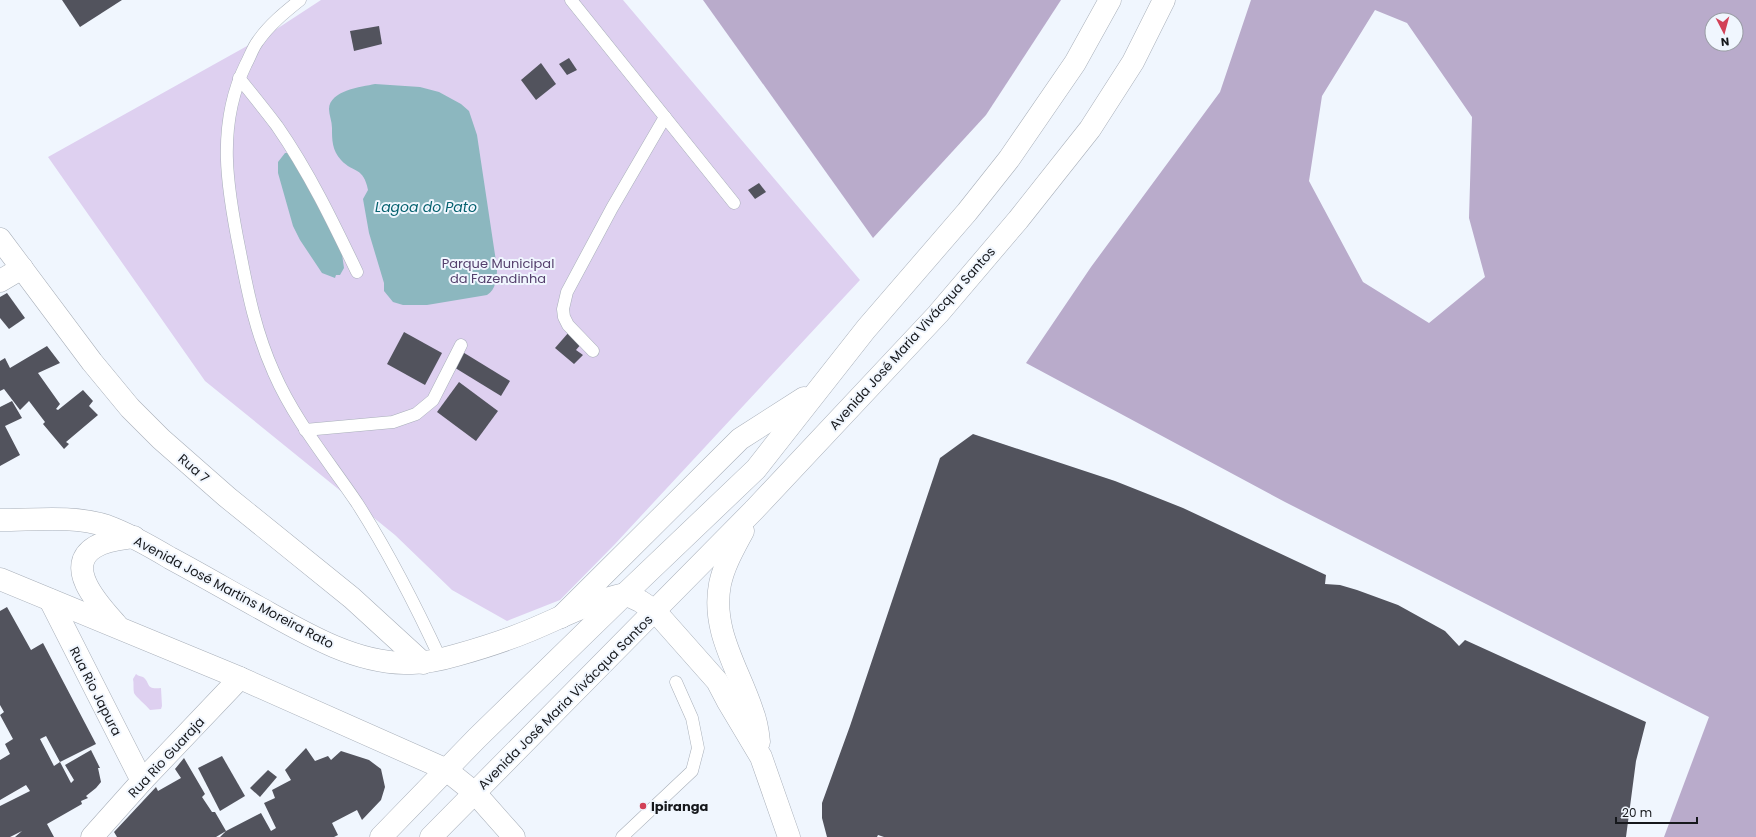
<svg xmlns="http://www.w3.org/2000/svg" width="1756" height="837" viewBox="0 0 1756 837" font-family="Poppins,sans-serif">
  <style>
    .green { fill: #ded0f0 }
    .forest { fill: #b9abcb; fill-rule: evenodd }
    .water { fill: #8cb7bf }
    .building { fill: #52535d }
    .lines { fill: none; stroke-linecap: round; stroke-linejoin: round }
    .service-casing { stroke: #a8afb9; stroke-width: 13 }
    .minor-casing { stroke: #a8afb9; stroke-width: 23 }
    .tertiary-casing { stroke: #a8afb9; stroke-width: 23 }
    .secondary-casing { stroke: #a8afb9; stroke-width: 23 }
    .service { stroke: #fff; stroke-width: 12 }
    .minor { stroke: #fff; stroke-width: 22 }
    .tertiary { stroke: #fff; stroke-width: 22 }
    .secondary { stroke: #fff; stroke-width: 22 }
    .poi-dot { fill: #d24157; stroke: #f0f6fe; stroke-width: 1.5 }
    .labels { text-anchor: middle; stroke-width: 4; stroke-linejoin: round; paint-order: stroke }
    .park-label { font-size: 13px; fill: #55406d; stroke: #f0f6fe }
    .street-label { font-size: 13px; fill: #16181c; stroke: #f0f6fe }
    .poi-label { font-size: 13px; font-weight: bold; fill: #16181c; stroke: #f0f6fe; text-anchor: start }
    .water-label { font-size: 14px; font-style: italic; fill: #06626f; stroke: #f0f6fe }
  </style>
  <rect width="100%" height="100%" fill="#f0f6fe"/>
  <!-- green -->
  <g class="green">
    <path d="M321 0H623L860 280 615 544 560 600 507 621 452 590 395 535 205 381 48 157 272 32Z"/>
    <path d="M136 674C138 676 141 676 143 677 151 683 145 690 161 688L162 706 161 709 150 710C146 705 136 697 134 693 133 689 134 683 133 679Z"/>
  </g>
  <!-- forest -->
  <g class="forest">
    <path d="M703 0H1061L986 115 873 238Z"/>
    <path d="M1251 0H1756V837H1664L1709 717 1285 502 1026 363 1091 267 1220 92ZM1375 10 1407 23 1472 117 1469 218 1485 277 1429 323 1363 282 1309 181 1322 96ZM1712 20H1736V44H1712Z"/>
  </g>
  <!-- water -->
  <g class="water">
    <path d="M375 84 420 87 439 92 461 104 469 111 477 135 497 268C497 277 496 290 487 295L427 305H403L393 302 384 291V283L369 233 363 199 368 190C363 166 354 174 341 160 332 150 332 140 332 128 332 121 329 115 329 109 330 90 361 87 375 84Z"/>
    <path d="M285 153H288L297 165 342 254 344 268 340 275H336L335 278 322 273 300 240 293 226 278 173V162Z"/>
  </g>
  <!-- building -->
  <g class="building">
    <path d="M62 0H122L80 27Z"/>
    <path d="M379 26 382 44 354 51 350 31Z"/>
    <path d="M569 58 577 70 567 75 559 64Z"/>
    <path d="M541 63 556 84 536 100 521 80Z"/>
    <path d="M759 183 766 192 755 199 748 190Z"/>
    <path d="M7 293 25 318 9 329 0 318V297Z"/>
    <path d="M404 332 442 353 425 385 387 364Z"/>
    <path d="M569 332 582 343 576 350 583 355 574 364 555 348Z"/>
    <path d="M47 346 60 363 38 373 60 404 56 409 58 410 83 390 93 401 89 406 98 415 66 442 69 444 64 449 43 424 45 422 29 401 20 410 4 389 0 391V361L5 358 10 368Z"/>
    <path d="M461 351 510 381 501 396 452 366Z"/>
    <path d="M459 382 498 411 476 441 437 412Z"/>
    <path d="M12 401 22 418 5 426 20 455 0 466V407Z"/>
    <path d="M973 434 1115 481 1183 508 1326 575 1325 584 1340 585 1357 590 1398 605 1445 631 1459 646 1465 640 1646 722 1636 761 1626 837H884L878 835 877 837H827L822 818V803L850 726 940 458Z"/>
    <path d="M7 607 31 650 43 643 96 744 60 762 46 736 40 739 54 766 60 762 71 783 74 780 65 765 91 750 100 768H98L101 782 96 788 86 796 88 798 81 801 82 804 47 824 54 837H15L22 831 10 837H0V806L30 791 26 785 0 800V760L10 754 5 744 13 739 0 715 4 712 0 705V611Z"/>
    <path d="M306 748 315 761 328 756 331 760 341 751 369 760 381 769 385 787 381 800 362 820 357 810 332 823 338 835 334 837H220L226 831 216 837H117L114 832 156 787 158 791 181 778 175 769 184 758 205 794 202 797 212 812H215L226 831 261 813 271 831 276 828 264 803 275 798 272 790 291 780 285 770Z"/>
    <path d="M222 756 245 796 220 811 198 768Z"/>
    <path d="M268 770 277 777 260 797 250 788Z"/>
  </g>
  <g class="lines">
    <!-- service casing -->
    <g class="service-casing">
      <g id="service">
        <path d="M300 0C285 12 269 25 258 41 253 47 250 57 246 64 216 125 227 188 240 252 248 294 256 333 274 373 295 421 328 460 357 503 389 553 416 606 441 660"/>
        <path d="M571 0 734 203"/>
        <path d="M239 78C252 94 265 110 277 126 309 172 333 222 357 272"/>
        <path d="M593 351 568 325 564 317 563 309 567 292 612 208 665 117"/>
        <path d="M305 430 393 422 416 414 433 400 461 345"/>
        <path d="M622 837 692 771 698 748 692 718 676 682"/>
      </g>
    </g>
    <!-- minor casing -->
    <g class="minor-casing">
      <g id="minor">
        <path d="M0 239 92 362 130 408 161 439 227 497 352 598 423 663"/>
        <path d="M0 281 22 268"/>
        <path d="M50 600 142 781"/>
        <path d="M92 837 142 781 240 678"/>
      </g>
    </g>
    <!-- tertiary casing -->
    <g class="tertiary-casing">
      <g id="tertiary">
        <path d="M0 520C35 520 73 515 107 526 129 534 150 546 170 558 200 574 229 591 258 607 303 632 352 662 404 663 423 664 440 660 457 655 482 648 507 640 531 630 562 617 592 601 625 594"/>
        <path d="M0 579 240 678 445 769"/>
        <path d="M116 624C101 607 62 567 95 547 106 540 121 539 134 537"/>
      </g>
    </g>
    <!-- secondary casing -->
    <g class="secondary-casing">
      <g id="secondary">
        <path d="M743 531C734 548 724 565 720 584 711 630 738 668 752 710 756 720 758 731 759 742"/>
        <path d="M625 594 640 601 655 611 717 681 727 700 761 757 789 837"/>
        <path d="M561 617 740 439 804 398"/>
        <path d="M445 769 475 793 514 837"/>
        <path d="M381 837 477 738 625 594 756 469 866 329 967 212 1009 159 1075 63 1110 0"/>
        <path d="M431 837 754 510 938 314 1018 220 1090 129 1133 62 1164 0"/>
      </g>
    </g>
    <!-- service -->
    <use href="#service" class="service"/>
    <!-- minor -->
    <use href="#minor" class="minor"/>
    <!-- tertiary -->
    <use href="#tertiary" class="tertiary"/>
    <!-- secondary -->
    <use href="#secondary" class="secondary"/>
  </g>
  <!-- markers -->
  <circle class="poi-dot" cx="643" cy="806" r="4"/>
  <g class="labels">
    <!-- park labels -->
    <g class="park-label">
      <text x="498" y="268">Parque Municipal<tspan x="498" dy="15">da Fazendinha</tspan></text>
    </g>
    <!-- street labels -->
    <g class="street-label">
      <text transform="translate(912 338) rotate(-48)" y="5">Avenida José Maria Vivácqua Santos</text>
      <text transform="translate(194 468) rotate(41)" y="5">Rua 7</text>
      <text transform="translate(234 592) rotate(28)" y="5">Avenida José Martins Moreira Rato</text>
      <text transform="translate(96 691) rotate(63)" y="5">Rua Rio Japura</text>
      <text transform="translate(565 702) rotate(-45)" y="5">Avenida José Maria Vivácqua Santos</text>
      <text transform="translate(166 757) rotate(-47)" y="5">Rua Rio Guaraja</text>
    </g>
    <!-- poi labels -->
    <g class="poi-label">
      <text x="651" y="811">Ipiranga</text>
    </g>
    <!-- water labels -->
    <g class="water-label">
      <text x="426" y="212">Lagoa do Pato</text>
    </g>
  </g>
  <!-- north arrow -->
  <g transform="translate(1724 32) rotate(174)"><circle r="19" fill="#f0f6fe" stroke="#999da4"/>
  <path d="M0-3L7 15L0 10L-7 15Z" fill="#d24157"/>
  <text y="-6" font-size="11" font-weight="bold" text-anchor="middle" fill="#16181c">N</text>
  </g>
  <!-- scale -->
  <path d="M1616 817v6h81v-6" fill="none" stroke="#16181c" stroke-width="2"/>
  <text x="1622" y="817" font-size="12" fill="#16181c" stroke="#f0f6fe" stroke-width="3" paint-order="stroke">20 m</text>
</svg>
